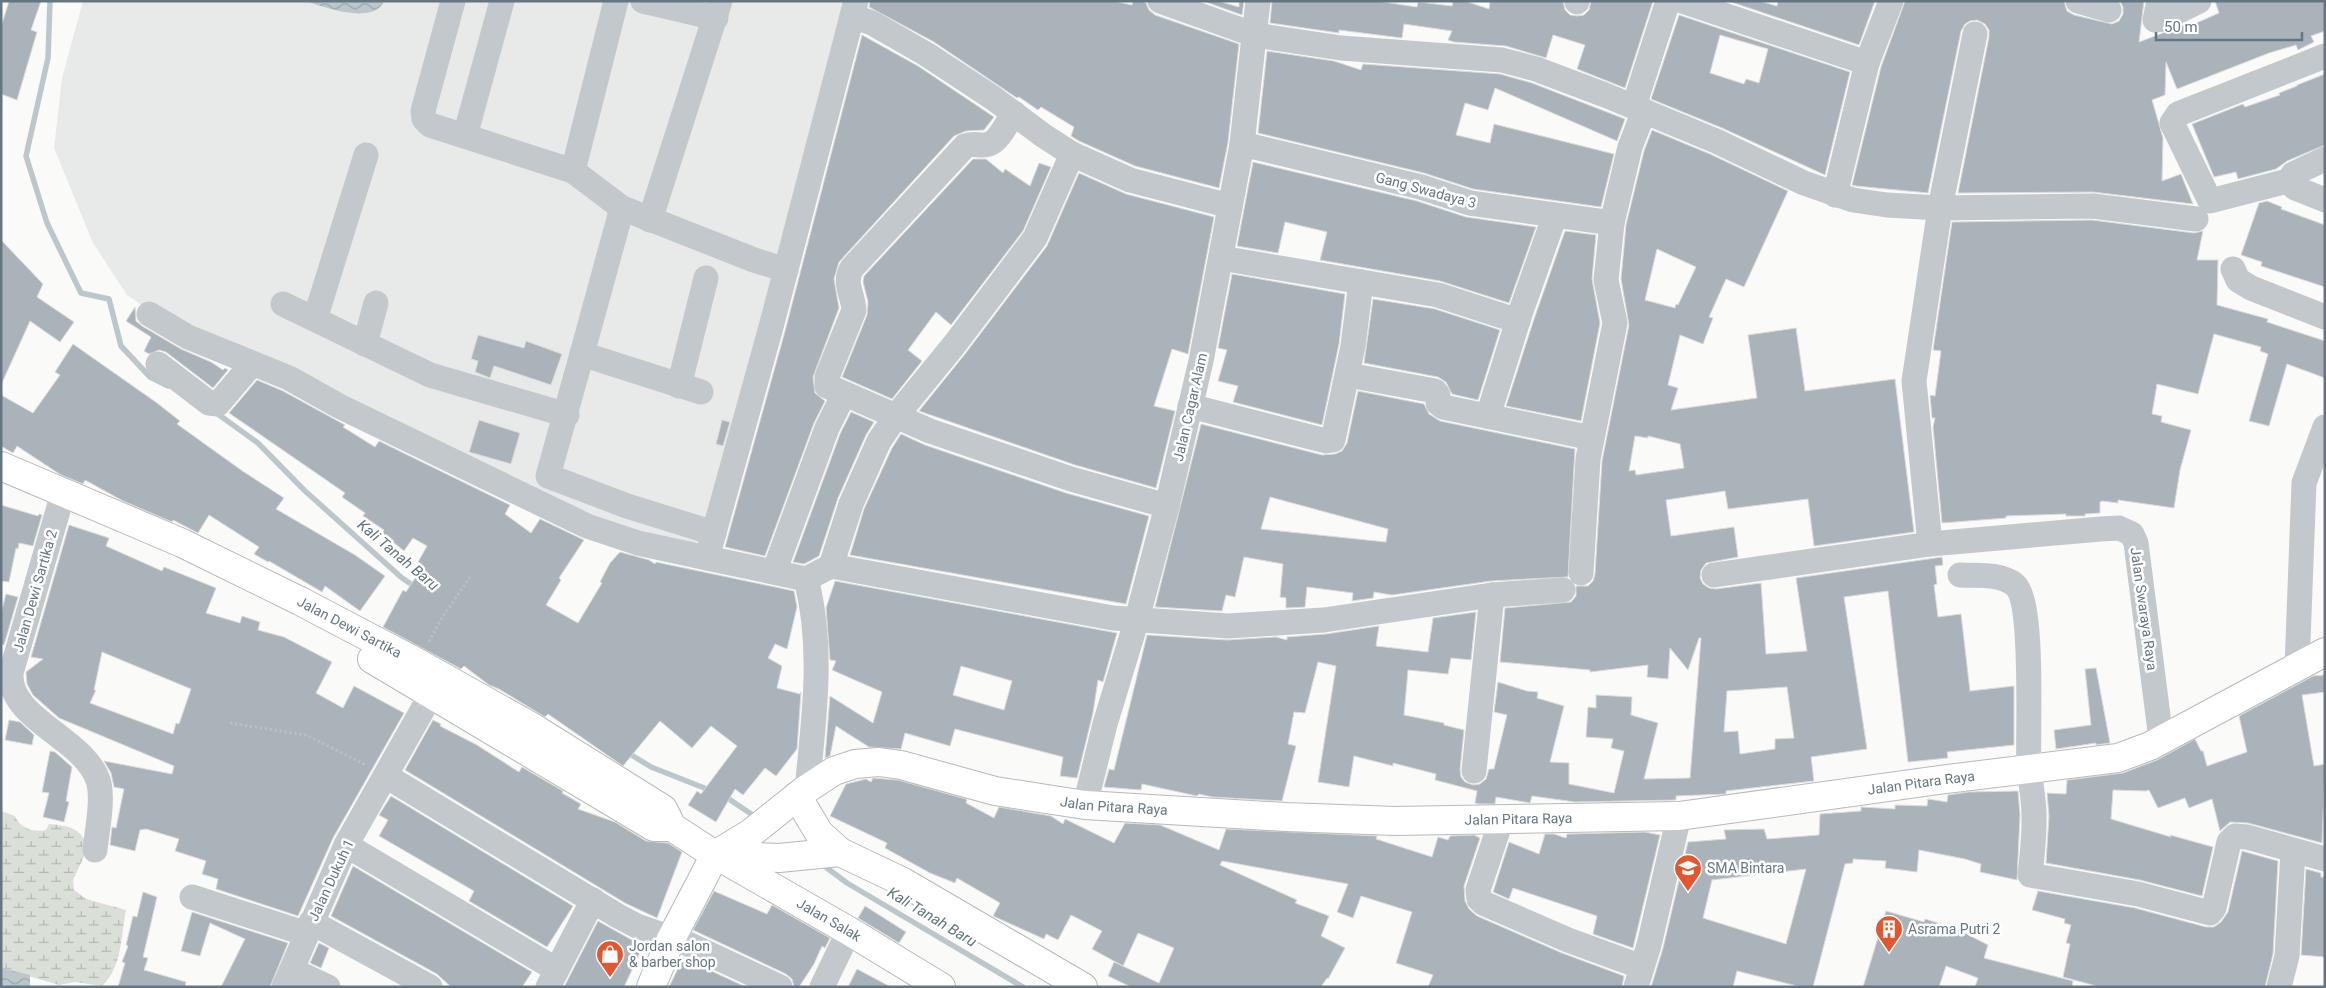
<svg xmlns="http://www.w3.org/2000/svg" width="2326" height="988" viewBox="0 0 2326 988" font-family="Roboto,sans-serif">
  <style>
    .built { fill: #e8e9e9 }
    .wetland { fill: url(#wetland-marsh) }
    .water { fill: url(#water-waves) }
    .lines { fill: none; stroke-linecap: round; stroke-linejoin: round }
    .stream { stroke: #bbc7cb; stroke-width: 5.5 }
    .building { fill: #aab3b9; stroke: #dcdcda; fill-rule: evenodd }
    .major-casing { stroke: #b5babe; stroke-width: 30 }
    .highway-casing { stroke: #b4b9bd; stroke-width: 30 }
    .path { stroke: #bbbfc2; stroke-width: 3; stroke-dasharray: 2.5 2.5; stroke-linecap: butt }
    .minor { stroke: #c3c8cc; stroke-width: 25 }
    .major { stroke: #fff; stroke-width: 28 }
    .highway { stroke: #fff; stroke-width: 28 }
    .labels { text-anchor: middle; stroke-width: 5; stroke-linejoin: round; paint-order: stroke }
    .street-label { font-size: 14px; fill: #657683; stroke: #fff }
    .poi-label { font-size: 14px; fill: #657683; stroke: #fff; text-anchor: start }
    .water-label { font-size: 15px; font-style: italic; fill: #60757c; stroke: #fff }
  </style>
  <defs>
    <pattern id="wetland-marsh" width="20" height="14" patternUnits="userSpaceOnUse" patternTransform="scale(1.25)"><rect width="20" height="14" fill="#dadfd7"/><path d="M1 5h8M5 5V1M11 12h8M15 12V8" fill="none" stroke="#b4b9b4"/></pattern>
    <pattern id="water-waves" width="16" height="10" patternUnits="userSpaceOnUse" patternTransform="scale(1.25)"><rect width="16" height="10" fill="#bbc7cb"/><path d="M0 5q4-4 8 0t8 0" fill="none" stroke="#9ca6aa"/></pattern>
  </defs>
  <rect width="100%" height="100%" fill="#fafaf8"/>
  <!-- built -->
  <path class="built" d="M83 1H849L703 549 634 538 179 331 127 295 93 243 54 148 62 78Z"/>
  <!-- wetland -->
  <path class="wetland" d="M1 811 15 816C20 828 34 833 46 830L49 824C69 826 81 827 88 848L73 880 74 890 86 899 126 910C121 935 122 968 102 986L75 982 59 985 1 968Z"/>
  <!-- water -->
  <g class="water">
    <path d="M306 1H384C374 25 325 8 306 1Z"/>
    <path d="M1 968 30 975V987H1Z"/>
  </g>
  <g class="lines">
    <!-- stream -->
    <g class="stream">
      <path d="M50 1 48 58 26 156 47 223 81 293 109 299 121 346 150 377 168 386"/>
      <path d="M215 412 258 443 304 490 402 578 417 588"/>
      <path d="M625 751 651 767 712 791"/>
      <path d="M723 795 757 818"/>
      <path d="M827 868 847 883 1023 987"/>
    </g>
  </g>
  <!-- building -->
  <g class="building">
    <path d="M9 1H41L31 30 37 32 17 100 1 94V27Z"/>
    <path d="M870 1H1114L1132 5 1133 1H1141L1146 3 1149 10 1155 15 1239 44 1228 142 1219 188 1135 166 1079 141 1071 136 1074 127 1041 107 1038 110 1019 97 1017 98 934 42 869 7Z"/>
    <path d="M1203 1H1218L1239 7V1H1244L1242 15Z"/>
    <path d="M1272 1H1377L1417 7 1418 2 1452 6 1453 1H1465L1489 9 1490 1H1563L1565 10 1570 15 1577 16 1584 15 1589 10 1591 1H1653L1625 88 1577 69 1585 45 1553 35 1546 58 1506 46 1454 42 1448 40 1452 31 1404 24 1402 38 1339 30V33L1270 23Z"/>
    <path d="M1728 1H1759L1777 6 1778 1H1875L1859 45Z"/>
    <path d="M1905 1H2064L2067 11 2074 15 2112 24 2119 21 2123 14V7L2120 1H2144L2139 42 2184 25 2185 28 2219 13 2215 1H2325V31L2311 36 2314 42 2298 50 2296 45 2269 53 2177 89 2166 62 2165 95 2152 100 2163 138 2162 181 2181 174 2193 204 2093 192 1958 193 1989 37V30L1985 24 1977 20 1970 21 1965 24 1961 31 1928 193 1856 186 1852 185 1881 67Z"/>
    <path d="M1679 15 1850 72 1825 175 1722 128 1651 99ZM1720 35 1768 49 1759 83 1746 79 1744 84 1710 73Z"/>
    <path d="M862 35 918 66 994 117 984 130 966 131 954 136 839 262 834 279 839 308 813 377 815 393 825 401 814 423 765 556 725 547 785 331Z"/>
    <path d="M1267 51 1334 61 1361 70 1363 64 1500 74 1532 83 1625 119 1617 141 1495 88 1488 110 1465 103 1456 135 1490 143 1494 124 1614 154 1601 207 1473 189 1424 173 1258 133Z"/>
    <path d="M2325 74V145L2287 161 2276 169 2238 179 2236 172 2214 177 2192 124 2243 104 2245 107 2280 95 2279 93 2297 86V85Z"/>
    <path d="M1652 130 1710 154 1788 191 1744 287 1726 279 1709 317 1713 318 1703 344 1680 335 1668 385 1678 388 1671 410 1757 398 1748 335 1796 328 1805 391 1895 379 1914 532 1814 546 1808 499 1728 509 1725 491 1666 500 1671 536 1734 527 1738 557 1706 563 1701 570 1700 578 1703 584 1709 588 1716 589 1761 583 1766 654 1807 651 1796 578 1942 557 1943 565 1935 566 1937 584 1934 585 1938 617 1961 614 1970 691 2014 686V745L1947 752 1948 758 1908 762 1888 591 1844 597 1867 749 1811 757 1814 781 1726 791V794L1676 796V800L1575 802 1532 796 1530 803 1496 797 1495 804H1478L1475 803 1477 791 1435 780 1436 774 1393 763V766L1354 756 1349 787 1318 782 1336 666 1318 662 1305 713 1294 712 1288 744 1296 746 1282 801 1212 797 1199 794 1197 796 1142 784 1141 790 1104 787 1109 769 1114 770 1147 635 1227 640 1276 637 1287 640V637L1326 634 1379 626 1376 646 1428 652 1433 618 1476 612 1471 660 1451 658 1448 674 1408 670 1404 715 1444 723V725L1464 730 1460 770 1461 777 1465 782 1473 785 1480 784 1486 779 1489 769H1494L1507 715 1494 712 1498 682 1527 691 1538 692 1537 698 1564 706 1550 762 1569 763V784L1614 793 1624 751 1611 748 1613 739 1586 737 1588 707 1596 708V695L1632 697 1631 715 1658 723 1644 779 1690 778 1701 638H1699L1688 670 1670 648 1668 679 1647 677 1648 665 1590 672V670L1500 662 1505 608 1571 602 1576 596V586H1588L1593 581 1595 574 1602 461 1629 325 1621 279 1626 225 1644 151ZM1657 249 1696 267 1678 305 1676 304 1675 308 1645 300ZM1635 436 1648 438V436L1680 444 1684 468 1636 475 1635 470 1629 471ZM1787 687 1794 738 1775 739V749L1740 754 1738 731 1724 732 1727 691Z"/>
    <path d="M973 159H986L1003 173 1005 169 1030 186 1039 163 1051 167 1023 231 951 325 936 312 908 350 922 361 892 399 842 377 867 315 868 302 863 282 864 276Z"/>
    <path d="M1253 162 1417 201 1466 217 1536 227 1509 303 1440 281 1320 260 1327 232 1285 222 1278 253 1237 246Z"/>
    <path d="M1079 173 1126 194 1214 217 1188 354 1172 349 1154 406 1175 411 1156 488 1075 465 919 411 965 354 1047 246Z"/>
    <path d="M2267 201 2282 207 2281 209 2325 225V287L2261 266 2262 262 2241 255 2259 203Z"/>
    <path d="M2092 220 2194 233 2203 231 2197 260H2218L2217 305 2268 319 2267 322 2325 341V378L2287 364 2269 426 2249 421 2268 354 2260 351 2261 347 2214 334 2198 394 2157 384 2152 414 2162 416 2161 422 2191 430 2180 470 2174 508 2118 500V503L2102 501 2100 502V513L2085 514V516H2066V514L2006 516V518L1942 523 1933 427 1935 418H1932L1930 395 1935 396 1941 351 1933 350 1952 222Z"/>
    <path d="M1565 231 1596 235 1592 279 1600 323 1581 421 1506 406 1534 319Z"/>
    <path d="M1 240 43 284 37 297 74 322 60 342 30 321 1 385Z"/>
    <path d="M1232 274 1345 294 1339 344 1322 425 1233 402 1238 386 1218 381 1227 350 1218 348Z"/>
    <path d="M1373 299 1435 309 1500 330 1478 400 1452 394 1446 382 1438 377 1364 363Z"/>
    <path d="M135 307 136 321 142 326 181 349 211 362 223 370 225 368 228 370 213 388 166 352 159 350 149 354 144 351 151 337 126 321Z"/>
    <path d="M478 335 524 348 526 341 562 354 551 385 494 366 490 378 475 372 478 361 471 359Z"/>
    <path d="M73 344 157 403 180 421 177 424 241 470 284 498 276 509 355 555 385 576 360 611 325 586 322 592 269 561 268 562 254 554 259 547 209 515 198 533 173 520 172 522 123 501 85 480 83 484 61 475 17 446 13 453 1 446V395L33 413 60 375 55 372Z"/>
    <path d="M257 380 283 391 345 425 343 427 375 447 379 441 510 505 505 514 531 533 540 519 584 540 559 578 561 580 546 605 578 623 602 583 600 582 610 563 620 552 649 560 655 564 656 562 794 591 797 607 787 649 775 644 768 658 782 666 777 688 800 694 801 692 797 749 776 776 765 768 743 795 735 789 716 822 688 805 697 791 701 794 737 746 711 726 692 748 660 721 623 766 548 714 545 717 499 689 489 685 464 666 461 669 383 627 403 590 406 592 423 566 418 562 427 546 413 538 404 551 382 533 384 530 363 516 365 513 342 497 345 493 229 413Z"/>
    <path d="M1358 391 1424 404 1429 414 1440 421 1575 449 1568 577 1491 581 1392 595 1374 592 1373 598 1352 601 1353 593 1307 587 1305 607 1286 608V598L1280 597 1283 564 1244 557 1235 597 1226 595 1222 611 1155 607 1201 424 1322 455 1335 454 1342 451 1347 443ZM1270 497 1388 529 1386 542 1261 529Z"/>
    <path d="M851 412 874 422 866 435 838 498 819 556 804 564 793 562 840 434Z"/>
    <path d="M479 420 520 433 511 464 469 452Z"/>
    <path d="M722 420 730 422 723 446 716 444Z"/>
    <path d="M901 434 925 445 1066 493 1149 516 1126 604 850 555 864 509 892 448Z"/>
    <path d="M1 505 38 516 39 514 42 515 33 546 19 543 18 549 16 548 9 582 1 581Z"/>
    <path d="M69 525 109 538 106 546 162 571 164 567 216 588 206 613 240 623 242 616 260 622 258 630 284 637 332 662 316 693 343 708 354 686 404 713 333 838 298 916 216 889 218 879 202 874 206 861 175 851 179 839 146 829 140 830 135 851 110 845 112 827 116 828 124 789 114 787 111 773 104 761 172 774 174 766 59 718 33 695 27 684 26 672 43 659 31 657ZM102 652 191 689 179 724 176 723 173 734 90 703 96 690H94Z"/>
    <path d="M835 581 1117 633 1103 682 1098 680 1093 713 1077 778 1060 776 1063 757 955 729 950 746 905 733 901 749 869 747 836 726 830 756 825 758 830 696 873 723 882 692 832 670 836 661 830 660 826 608ZM961 666 1012 681 1004 710 953 695Z"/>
    <path d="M6 594 18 597 4 645 1 644V613Z"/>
    <path d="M2096 668 2110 743 2096 745V743L2056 749 2054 730 2091 725 2085 669Z"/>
    <path d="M2324 675 2325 692 2302 695 2314 766 2325 764 2322 843 2248 823 2230 822 2220 831 2212 799 2189 808 2185 798 2158 808 2149 790 2146 791 2113 790 2111 819 2171 837 2170 835 2213 847 2202 896 2140 880 2046 863 2049 816 2047 793 2066 794 2067 780 2123 773 2157 760 2195 739 2201 751H2203L2207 766 2247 752 2239 716 2313 676Z"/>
    <path d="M9 720 20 722 34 735 32 745 5 740Z"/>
    <path d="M433 720 441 724 440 726 477 745 519 772 522 767 563 791 562 793 581 804 578 809 615 822 646 841 668 843 682 852 657 918 625 903 405 770Z"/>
    <path d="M50 751 55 752 72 767 66 801 69 802 64 822 43 817 49 793 42 792Z"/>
    <path d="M873 778 898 780 966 799 967 800 966 803 994 818 999 807 1051 816 1063 824 1065 819 1114 843 1125 823 1160 825 1219 850 1226 829 1377 836 1376 839 1432 857 1438 837 1448 840 1450 836 1474 835 1480 838 1464 886 1465 901 1469 909 1477 916 1562 953 1624 976 1622 987H1428L1433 975 1396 963 1412 912 1361 896 1353 918 1337 912 1348 884 1222 861 1220 865 1297 900 1295 903 1329 916 1321 936 1345 948 1328 979 1327 978 1321 987H1131L1108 976 1114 962 1159 983 1174 948 1138 933 1123 966 1092 949 1102 931 1071 915 1058 940 1046 934 1044 939 993 916 1000 903 957 878 955 883 930 873 885 848 887 843 830 816 846 784 866 779 871 782Z"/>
    <path d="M2018 791 2020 815 2017 880 1980 872 1981 864 1965 859 1919 850 1917 872 1885 868 1886 861 1853 859V863L1845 864 1813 987H1801L1737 971 1733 987H1651L1663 948 1688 842 1726 839 1724 830 1764 829 1767 839 1819 835 1820 814 1861 811V807L1895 809V805L1927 806 1928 799 1947 802 1948 795 1968 792ZM1806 869 1786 944 1703 918 1712 880Z"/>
    <path d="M391 796 573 906 547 947 469 901 474 891 379 836 388 820 379 815Z"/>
    <path d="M1645 832 1660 835 1633 948 1593 934 1597 916 1513 888 1509 899 1493 892 1509 842 1539 854 1545 834H1554L1566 838 1567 834Z"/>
    <path d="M2242 851 2278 861 2273 954 2265 987H2100L2063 977 2070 944 2066 943 2071 925 2064 923 2065 919 2032 910 2038 891 2135 908 2206 927H2214L2221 922 2228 912Z"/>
    <path d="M353 866 532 972 522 987H451L437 974 331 916Z"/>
    <path d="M2306 869 2321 873V877H2325V957L2301 955Z"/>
    <path d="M714 891 767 914 772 905 830 938 825 948 822 946 814 964 799 987H794L792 979 786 974 693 930Z"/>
    <path d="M143 892 157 897 143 957 148 958 144 970 186 982 185 987H118L125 963 122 962 128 946 126 945 133 916 137 917Z"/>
    <path d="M865 906 906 932 899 943 858 918Z"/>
    <path d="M1886 911 1924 922 1925 919 1957 929 1988 945 1984 958 2073 981 2072 987H1975L1978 978 1946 966 1939 987H1863Z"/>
    <path d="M192 912 288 943 270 987H221L245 939 210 923 200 956 181 951Z"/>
    <path d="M598 921 630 939 644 944 624 987H564Z"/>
    <path d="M319 943 329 948 321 968 310 963Z"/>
    <path d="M683 958 746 987H669Z"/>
    <path d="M857 969 891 987H848Z"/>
  </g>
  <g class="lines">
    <!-- major casing -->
    <g class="major-casing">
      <g id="major">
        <path id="s1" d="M1 466 182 543 300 601 418 663 532 727 663 809 672 827 715 855 751 833 805 790 834 771 855 764 879 762 901 765 995 791 1085 805 1286 817 1395 821 1679 816 1939 780 2118 758 2150 746 2325 652"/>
        <path d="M372 659 654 827H672"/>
        <path d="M797 796 819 833 840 852"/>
      </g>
    </g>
    <!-- highway casing -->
    <g class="highway-casing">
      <g id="highway">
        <path d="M715 855 779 858 840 852 903 882 1083 987"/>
        <path id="s2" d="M718 856 849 931 941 987"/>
        <path d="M651 987 671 939 715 855"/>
      </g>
    </g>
    <!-- path -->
    <g class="path">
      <path d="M429 642 440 621 470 577"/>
      <path d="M230 723 306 735 366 765"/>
    </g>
    <!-- minor -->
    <g class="minor">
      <path d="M453 1 423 111 424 119 430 125 573 171"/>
      <path d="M616 1 573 171 622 208 754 260 786 270"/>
      <path d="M643 1 716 18"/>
      <path d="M1160 1 1255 35 1341 48 1502 60 1536 69 1605 95 1716 141 1804 183 1853 200 1887 205 1940 208 2093 206 2196 219"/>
      <path d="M1682 1 1867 63"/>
      <path d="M2078 1 2109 10"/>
      <path d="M2159 1 2155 20 2163 19 2199 1"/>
      <path d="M1577 2V1"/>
      <path d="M852 16 872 23 926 54 993 98 1044 136 1072 154 1130 180 1230 206"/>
      <path d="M1634 106 1668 1"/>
      <path d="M1014 113C1008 121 999 141 989 144 981 147 974 142 965 146L852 268C843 283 853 294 854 310L827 377V386L930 431 1071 479 1167 506"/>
      <path d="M465 136 502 1"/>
      <path d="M1242 144 1421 187 1470 203 1612 223"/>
      <path d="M2325 159 2293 174 2291 184 2295 188 2325 200"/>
      <path d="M2291 180 2210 201 2172 123 2178 114 2325 56"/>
      <path d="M1835 195 1867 63 1891 1"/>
      <path d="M622 208 582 354 701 392"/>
      <path d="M650 220 720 1"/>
      <path d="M1221 258 1438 295 1518 321"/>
      <path d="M2233 269 2238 280 2251 288 2325 317"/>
      <path d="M283 304 430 375 567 415"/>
      <path d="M149 314 188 337 289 378 339 406 587 526 638 543 707 558"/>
      <path d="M315 319 366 155"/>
      <path d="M365 344 376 303"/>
      <path d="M582 354 548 476 627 506 714 533"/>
      <path d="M158 364 209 403 218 404 252 364"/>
      <path d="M1348 375 1435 391 1438 395V403L1443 407 1592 438"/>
      <path d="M679 386 706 278"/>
      <path d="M1190 406 1326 441 1333 440 1353 346 1361 282"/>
      <path d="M1488 416 1520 314 1555 215"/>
      <path d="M59 507 11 673C8 719 84 738 98 780 104 798 97 830 95 850"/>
      <path d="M1930 544 2101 529 2119 528 2132 534 2136 543 2161 739"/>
      <path d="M831 566 851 504 879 441 896 416 954 345 1035 238 1072 154"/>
      <path d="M774 572 827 428 844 394"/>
      <path d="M1581 573 1588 459 1615 323 1606 280 1612 223 1630 147 1644 111"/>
      <path d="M1714 575 1930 544 1914 381 1940 208 1975 34"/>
      <path d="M1960 575C1978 576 2001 573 2015 585 2035 603 2027 737 2029 769 2031 787 2035 804 2034 822 2034 840 2032 857 2030 875L2138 894 2210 913 2214 908 2229 842 2235 836 2247 837 2325 859"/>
      <path d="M806 579 831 566 1113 618 1228 626 1324 620 1492 595 1563 590"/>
      <path d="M2297 668 2304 483 2325 427"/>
      <path d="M1474 771 1492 595"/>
      <path d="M386 776 618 916 637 926 686 943 780 987"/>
      <path d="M807 789C814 719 824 647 806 579L707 558 771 327 856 1"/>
      <path d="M1085 805 1105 724 1137 619 1167 506 1201 361 1242 144 1258 1"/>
      <path d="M1501 821 1478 890 1479 899 1483 903 1568 940 1642 967"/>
      <path d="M346 845 557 970"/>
      <path d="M192 897 307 934"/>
      <path d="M311 922 430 987"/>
      <path d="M292 970 328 987"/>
      <path d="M284 987 346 845 432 693"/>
      <path d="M548 987 593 900"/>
      <path d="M822 987 849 931"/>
      <path d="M1636 987 1649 945 1679 816"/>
      <path d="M2279 987 2287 956 2293 851"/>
    </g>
    <!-- major -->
    <use href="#major" class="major"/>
    <!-- highway -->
    <use href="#highway" class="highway"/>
  </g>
  <!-- icons -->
  <defs>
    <g id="school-pin" transform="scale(1.4375)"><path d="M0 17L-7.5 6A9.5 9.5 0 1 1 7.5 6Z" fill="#e4572e" stroke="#fff"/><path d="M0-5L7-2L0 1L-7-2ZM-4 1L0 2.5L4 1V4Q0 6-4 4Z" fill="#fff"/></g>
    <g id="building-pin" transform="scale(1.4375)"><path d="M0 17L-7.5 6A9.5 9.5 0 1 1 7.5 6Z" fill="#e4572e" stroke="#fff"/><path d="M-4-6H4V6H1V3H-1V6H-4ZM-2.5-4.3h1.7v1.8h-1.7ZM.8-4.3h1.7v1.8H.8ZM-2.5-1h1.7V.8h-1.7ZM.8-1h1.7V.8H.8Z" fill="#fff"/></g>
    <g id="shop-pin" transform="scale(1.4375)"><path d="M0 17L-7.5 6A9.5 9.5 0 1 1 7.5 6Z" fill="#e4572e" stroke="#fff"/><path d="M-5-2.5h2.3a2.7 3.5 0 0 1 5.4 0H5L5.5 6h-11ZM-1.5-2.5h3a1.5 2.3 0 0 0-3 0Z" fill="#fff"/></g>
  </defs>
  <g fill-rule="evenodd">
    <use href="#school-pin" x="1688" y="868"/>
    <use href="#building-pin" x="1889" y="929"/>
    <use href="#shop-pin" x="610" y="954"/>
  </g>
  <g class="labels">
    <!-- street labels -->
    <g class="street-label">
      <text transform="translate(1426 190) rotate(15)" y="5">Gang Swadaya 3</text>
      <text transform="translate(1190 407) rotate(-77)" y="5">Jalan Cagar Alam</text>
      <text transform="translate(35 591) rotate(-74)" y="5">Jalan Dewi Sartika 2</text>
      <text transform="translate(2144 609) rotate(82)" y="5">Jalan Swaraya Raya</text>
      <text dy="5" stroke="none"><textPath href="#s1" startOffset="384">Jalan Dewi Sartika</textPath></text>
      <text dy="5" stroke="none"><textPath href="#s1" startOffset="2060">Jalan Pitara Raya</textPath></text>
      <text dy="5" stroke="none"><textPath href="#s1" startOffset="1250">Jalan Pitara Raya</textPath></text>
      <text dy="5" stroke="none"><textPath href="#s1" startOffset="1655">Jalan Pitara Raya</textPath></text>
      <text transform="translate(331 880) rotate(-65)" y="5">Jalan Dukuh 1</text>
      <text dy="5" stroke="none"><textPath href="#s2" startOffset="128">Jalan Salak</textPath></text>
    </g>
    <!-- poi labels -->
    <g class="poi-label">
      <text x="1707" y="873">SMA Bintara</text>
      <text x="1908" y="934">Asrama Putri 2</text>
      <text x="629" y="951">Jordan salon<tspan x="629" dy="16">&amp; barber shop</tspan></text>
    </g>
    <!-- water labels -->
    <g class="water-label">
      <text transform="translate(398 555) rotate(40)" y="5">Kali Tanah Baru</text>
      <text transform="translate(932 917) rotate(31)" y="5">Kali Tanah Baru</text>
    </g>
  </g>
  <!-- border -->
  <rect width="2326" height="988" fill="none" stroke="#657683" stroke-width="5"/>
  <!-- scale -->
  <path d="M2156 32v8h146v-8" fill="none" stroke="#657683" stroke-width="2.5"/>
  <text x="2164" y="32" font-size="15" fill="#657683" stroke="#ffffff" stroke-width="4" paint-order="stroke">50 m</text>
</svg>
